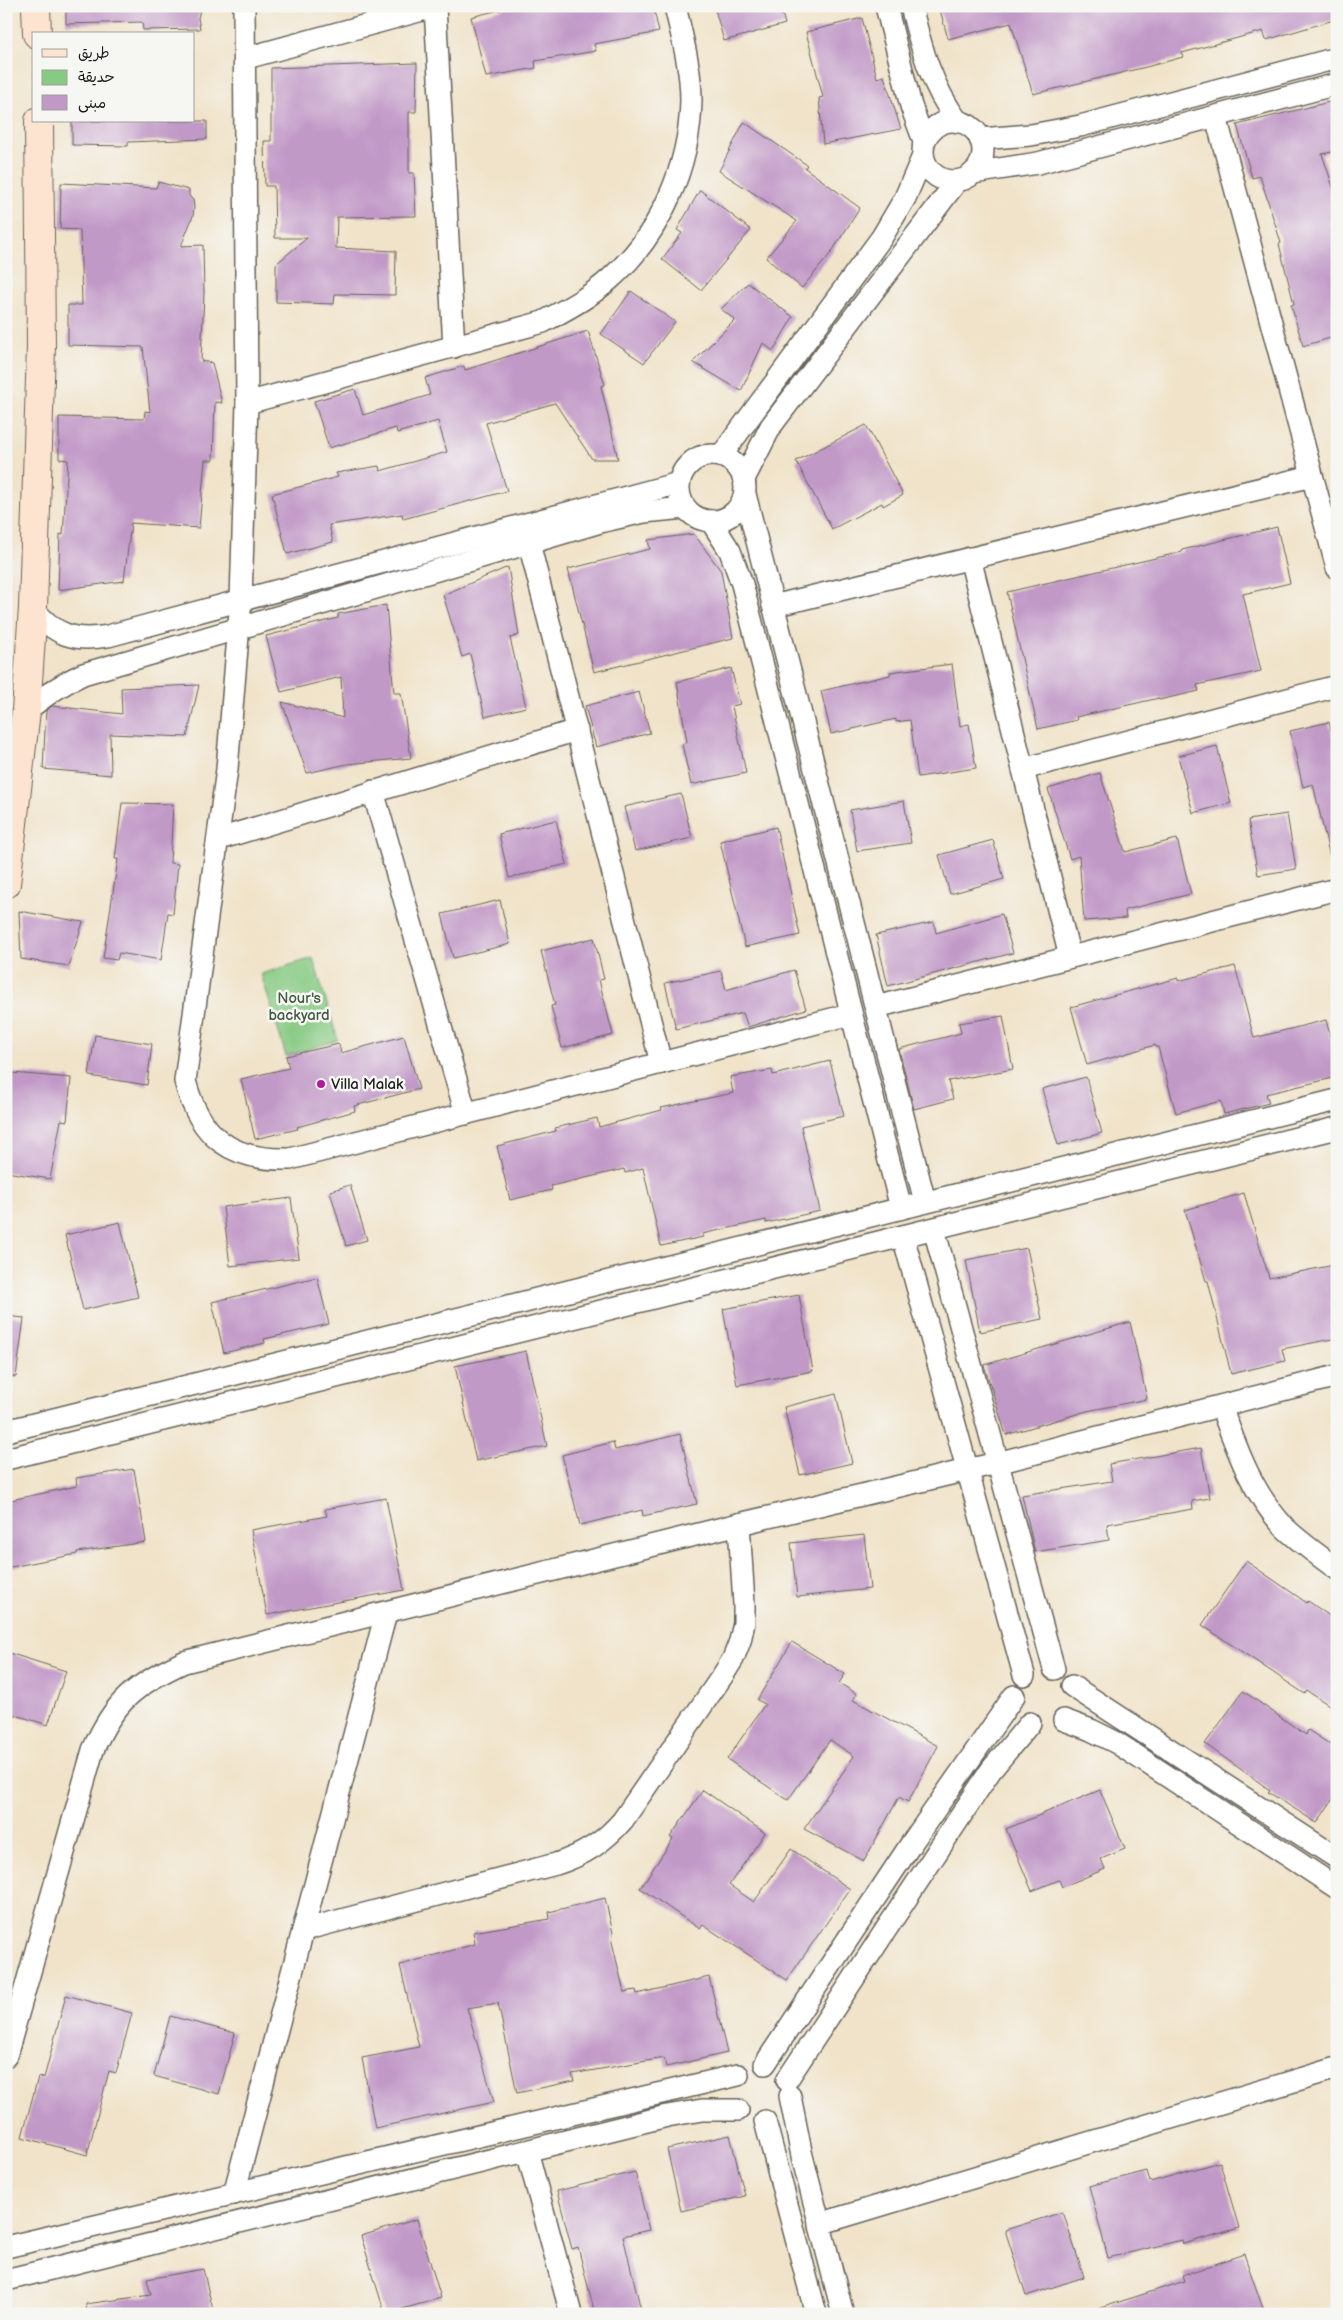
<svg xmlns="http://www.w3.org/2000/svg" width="1343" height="2320" viewBox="0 0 1343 2320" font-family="'Balsamiq Sans','Playpen Sans Arabic',sans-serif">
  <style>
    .green { fill: #87ca83; stroke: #527350 }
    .building { fill: #c199c7 }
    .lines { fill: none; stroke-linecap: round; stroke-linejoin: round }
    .street-casing { stroke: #666259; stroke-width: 24 }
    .secondary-casing { stroke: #666259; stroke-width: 30 }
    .street { stroke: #fff; stroke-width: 21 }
    .secondary { stroke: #fde4d0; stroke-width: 28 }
    .poi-dot { fill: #b5179e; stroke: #f6f6f2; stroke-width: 2 }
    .labels { text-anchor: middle; stroke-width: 5; stroke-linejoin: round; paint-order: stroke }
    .park-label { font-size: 15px; fill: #415940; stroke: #f6f6f2 }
    .poi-label { font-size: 15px; fill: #1c1c1c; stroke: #f6f6f2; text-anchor: start }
  </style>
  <rect width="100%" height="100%" fill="#f6f6f2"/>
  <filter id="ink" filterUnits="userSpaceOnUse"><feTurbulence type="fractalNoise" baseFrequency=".02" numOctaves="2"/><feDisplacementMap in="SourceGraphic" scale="10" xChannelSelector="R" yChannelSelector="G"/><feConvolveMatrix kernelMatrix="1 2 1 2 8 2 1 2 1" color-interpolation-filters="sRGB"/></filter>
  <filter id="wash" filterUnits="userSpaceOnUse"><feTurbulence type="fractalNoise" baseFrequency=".0096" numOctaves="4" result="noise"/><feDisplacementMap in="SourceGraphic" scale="20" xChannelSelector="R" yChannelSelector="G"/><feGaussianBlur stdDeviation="1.12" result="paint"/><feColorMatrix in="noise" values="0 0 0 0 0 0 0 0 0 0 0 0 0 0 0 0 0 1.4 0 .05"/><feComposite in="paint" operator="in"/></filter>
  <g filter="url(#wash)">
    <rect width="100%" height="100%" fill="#f0e3c9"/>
    <!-- green -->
    <path class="green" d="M313 958 338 1040 286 1056 261 974Z"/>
    <g id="blocks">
      <!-- building -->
      <g class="building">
        <path d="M66 6H201L198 18 200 29 143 30 142 22 66 24Z"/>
        <path d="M515 6H653L659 32 594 44 596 51 535 61 536 68 486 77 471 17Z"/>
        <path d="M714 6H780L785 24 724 41Z"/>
        <path d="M939 6H1337V19L1266 40 1263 31 1182 53 1183 57 1146 67 1033 94 1011 23 948 39Z"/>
        <path d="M862 18 877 78 884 76 901 129 823 144 819 98 823 97 806 32Z"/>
        <path d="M417 63 416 112H409V173H414L416 216 337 217 336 248 396 251 395 295 335 294 334 304 276 302V264L307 238H275L274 186H265L264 141H271V68Z"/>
        <path d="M1337 100V151L1322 154 1337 199V336L1303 346 1291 305 1294 304 1279 244 1281 243 1260 176 1252 178 1237 125Z"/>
        <path d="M72 121H207V139L128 142V146L72 145Z"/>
        <path d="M744 122 807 165 805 168 860 208 831 253 802 288 766 258 797 221 719 171Z"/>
        <path d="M158 182 189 190V196L193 200 194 207 193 216 181 246 203 245 204 294 201 361 212 363 222 403 215 402 213 460H205L199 528 131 523 124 581 58 590 60 534 63 535 68 460 59 459V417L144 419 145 411 150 412 143 347 68 345V305H82L80 230 60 229 61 183 156 188Z"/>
        <path d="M700 190 751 230 701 290 662 259 682 233 677 230Z"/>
        <path d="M748 283 793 317 773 351 763 343 741 391 693 362 735 320 721 309Z"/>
        <path d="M631 291 675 322 644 363 601 334Z"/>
        <path d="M588 331 605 385 601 386 618 459H592L555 403 486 423 507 491 403 519 402 514 329 525 333 542 287 554 272 494 338 477 336 473 379 466 380 471 447 452 438 421 397 433 396 428 329 448 314 401 355 389 363 415 430 395 425 378 464 366 465 370Z"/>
        <path d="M866 425 903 495 883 506 882 503 832 529 796 461Z"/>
        <path d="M1277 527 1290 583 1243 594 1261 671 1197 685 1199 691 1159 700V698L1076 717 1077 720 1038 729 1007 592 1182 552V550Z"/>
        <path d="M694 534 721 571 733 638 594 672 568 569 650 549 648 540Z"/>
        <path d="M508 567 519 635 510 638 526 707 485 717 470 654 462 657 443 595Z"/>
        <path d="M386 605 394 693H401L411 758 347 764 307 773 282 702 343 718 341 677 281 692 266 636 338 618V614Z"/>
        <path d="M952 664 960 726 969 724 976 768 918 777 910 720 896 722V719L831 734 821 691 890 675V672Z"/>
        <path d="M731 668 740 704 732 706 746 773 691 785 682 744 687 742 677 682Z"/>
        <path d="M199 685 187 737 110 734 111 775 43 769 46 711 52 706 122 714 121 688Z"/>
        <path d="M639 692 650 733 596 747 585 706Z"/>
        <path d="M1329 722 1337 754V856L1330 857 1313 784 1303 787 1290 731Z"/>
        <path d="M1217 746 1231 803 1193 813 1178 756Z"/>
        <path d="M1100 773 1125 852 1177 839 1191 894 1125 910 1126 918 1084 921 1079 856 1070 859 1048 789Z"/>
        <path d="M681 794 692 838 635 851 624 807Z"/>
        <path d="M904 801 911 843 857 851 850 810Z"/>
        <path d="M122 803 173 804 170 863 178 864 173 914 168 913 161 960 119 953 117 960 103 958 118 859H115Z"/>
        <path d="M1287 814 1296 869 1258 875 1248 820Z"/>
        <path d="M556 820 567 864 509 878 499 834Z"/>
        <path d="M776 827 800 935 745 947 720 841Z"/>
        <path d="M993 840 1004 879 950 894 939 855Z"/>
        <path d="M500 900 510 944 453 958 442 914Z"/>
        <path d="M19 911 83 922 69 966 21 959Z"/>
        <path d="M1002 914 1013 953 888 986 876 935 934 922 936 933Z"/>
        <path d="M594 938 604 979 599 980 613 1035 562 1048 551 1006 555 1005 541 951Z"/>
        <path d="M1235 966 1254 1038 1326 1020 1337 1062V1077L1266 1094 1269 1103 1224 1114 1221 1101 1176 1113 1158 1047H1155V1045L1087 1065 1071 1007 1178 978V981Z"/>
        <path d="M794 970 806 1009 748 1027 743 1013 676 1029 665 983 721 971 726 990Z"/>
        <path d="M1003 1016 1013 1069 948 1081 953 1099 914 1109 899 1049 961 1033 959 1023Z"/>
        <path d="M95 1035 152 1044 147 1085 89 1076Z"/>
        <path d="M404 1036 419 1089 354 1106 355 1111 297 1127 298 1129 255 1139 241 1079 289 1068 286 1056 339 1044 341 1053Z"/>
        <path d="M830 1061 844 1116 801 1126 820 1211 766 1223V1220L702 1234 703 1237 661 1246 643 1168 625 1173 624 1169 551 1186 552 1190 510 1200 497 1146 556 1131 555 1128 597 1118 599 1127 662 1110 661 1108 733 1093 730 1077 772 1070 773 1075Z"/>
        <path d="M12 1073 71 1078 67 1121 61 1120 50 1179 6 1172V1126Z"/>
        <path d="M1086 1077 1102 1133 1058 1145 1042 1089Z"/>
        <path d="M350 1185 367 1240 346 1246 330 1191Z"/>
        <path d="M1244 1193 1269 1278 1334 1265 1337 1279V1338L1282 1349 1285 1361 1231 1374 1208 1281H1206L1185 1210Z"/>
        <path d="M291 1198 299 1258 230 1266 223 1207Z"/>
        <path d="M120 1222 138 1297 83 1310 65 1235Z"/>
        <path d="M1027 1248 1042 1319 980 1332 966 1260Z"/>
        <path d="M317 1277 329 1324 264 1339 265 1343 224 1353 212 1302Z"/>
        <path d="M799 1295 813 1371 737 1385 723 1309Z"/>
        <path d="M6 1316 24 1318 16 1377 6 1376Z"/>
        <path d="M1130 1322 1147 1399 1087 1411 1006 1435 984 1365Z"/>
        <path d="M526 1351 547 1446 476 1461 455 1366Z"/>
        <path d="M836 1394 852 1463 800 1475 784 1407Z"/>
        <path d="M680 1434 697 1504 643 1516 642 1510 580 1525 562 1455 613 1442 615 1450Z"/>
        <path d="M1201 1448 1210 1498 1192 1501 1193 1509 1107 1524 1109 1540 1035 1552 1022 1495 1112 1481 1109 1464Z"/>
        <path d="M134 1469 146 1542 77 1552V1554L6 1568V1501L77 1486 76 1478Z"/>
        <path d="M386 1498 404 1590 267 1615 251 1530 327 1516 325 1509Z"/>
        <path d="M864 1535 870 1589 797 1597 791 1543Z"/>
        <path d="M1246 1561 1307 1603 1308 1601 1337 1621V1710L1307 1691 1305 1694 1202 1625Z"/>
        <path d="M792 1642 845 1674 839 1683 857 1694 853 1700 938 1746 908 1802 899 1797 864 1861 804 1829 854 1756 830 1740 788 1800 727 1759 765 1704 757 1700Z"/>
        <path d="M6 1652 66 1671 48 1725 6 1712Z"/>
        <path d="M1243 1691 1306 1735 1308 1730 1337 1749V1793L1317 1823 1268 1792 1270 1790 1205 1744Z"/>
        <path d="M703 1790 765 1833 729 1885 754 1902 791 1849 850 1889 787 1980 703 1925 700 1929 640 1888 673 1839 670 1837Z"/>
        <path d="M1100 1790 1125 1849 1101 1859 1105 1869 1062 1887 1059 1880 1032 1891 1006 1829Z"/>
        <path d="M605 1898 613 1933 612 1942 624 1992 636 1990 637 1994 709 1977 727 2053 666 2067 664 2058 572 2074 574 2081 517 2093 498 2003 467 2008 494 2102 375 2128 362 2058 419 2047 400 1965 475 1944 473 1932 550 1919 549 1912Z"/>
        <path d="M66 1995 132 2013 116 2073 109 2071 87 2155 22 2137 38 2077 44 2078Z"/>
        <path d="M170 2016 235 2033 219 2094 154 2076Z"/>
        <path d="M730 2135 745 2196 681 2211 667 2149Z"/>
        <path d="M1220 2162 1239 2228 1183 2244 1182 2240 1108 2258 1089 2186 1147 2171 1150 2182Z"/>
        <path d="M635 2172 649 2230 623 2236 642 2314H595L578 2247 572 2249 557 2191Z"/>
        <path d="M1063 2212 1084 2277 1026 2296 1005 2230Z"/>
        <path d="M417 2219 441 2298 385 2314 361 2236Z"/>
        <path d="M1244 2254 1265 2314H1094V2310L1185 2281 1183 2275Z"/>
        <path d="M203 2269 214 2314H87L86 2304 151 2295 147 2279Z"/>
      </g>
    </g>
  </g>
  <g filter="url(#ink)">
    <use href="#blocks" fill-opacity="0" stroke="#666259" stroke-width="1"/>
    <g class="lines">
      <!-- street casing -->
      <g class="street-casing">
        <g id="street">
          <path d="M244 6 247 403 241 600 227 769 185 1081C200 1138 232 1161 290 1159L851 1014"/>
          <path d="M886 6 911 106 924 141"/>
          <path d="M911 6C922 51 931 85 958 122"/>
          <path d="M435 7 454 347"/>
          <path d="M246 58 437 6"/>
          <path d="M1216 117 1337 568"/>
          <circle cx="953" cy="151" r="30"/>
          <path d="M980 139 1031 135 1080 126 1337 58"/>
          <path d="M973 173 1038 163 1337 84"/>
          <path d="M247 403 543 322C567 309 590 297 610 279 660 235 690 166 691 100 691 68 682 37 675 6"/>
          <circle cx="712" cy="488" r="33"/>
          <path d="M721 456 882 237 905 198 923 156"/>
          <path d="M744 479 771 426 957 181"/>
          <path d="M745 494 925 1202"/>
          <path d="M711 521 730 551 742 584 901 1208"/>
          <path d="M529 543 661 1063"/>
          <path d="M970 558 1070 957"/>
          <path d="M773 606 1312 476"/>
          <path d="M33 608C54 635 74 642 108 636L679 483"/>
          <path d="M26 711C44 696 61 684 83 674L604 521 644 512 685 508"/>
          <path d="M1023 769 1337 686"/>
          <path d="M373 791 466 1114"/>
          <path d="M219 839 577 730"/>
          <path d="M876 1007 1337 889"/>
          <path d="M934 1229 1054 1669"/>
          <path d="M903 1236 1024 1675"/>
          <path d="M1221 1406C1237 1450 1252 1493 1285 1528 1301 1543 1319 1556 1337 1569"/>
          <path d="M6 1431 1337 1100"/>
          <path d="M6 1459 1337 1128"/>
          <path d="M1072 1686 1337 1858"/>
          <path d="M1064 1720 1091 1730 1117 1743 1337 1888"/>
          <path d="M303 1930 556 1864C584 1855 604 1842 623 1820L723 1675 733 1659 740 1641 744 1623V1604L739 1524"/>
          <path d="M6 2056 93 1750C114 1701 136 1684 184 1662L739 1524 997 1463 1337 1376"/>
          <path d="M765 2064 913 1841 1014 1696"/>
          <path d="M787 2080 991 1770 1030 1723"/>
          <path d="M790 2096 802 2156 843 2314"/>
          <path d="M765 2121 816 2314"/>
          <path d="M527 2151 571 2314"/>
          <path d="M234 2194 386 1613"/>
          <path d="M819 2224 1337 2068"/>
          <path d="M6 2247 738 2075"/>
          <path d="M6 2280 667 2116 702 2110H738"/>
        </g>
      </g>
      <!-- secondary casing -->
      <g class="secondary-casing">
        <g id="secondary">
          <path d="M36 6 37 34"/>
          <path d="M6 884 26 711 33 608 41 346 39 121"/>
        </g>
      </g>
      <!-- street -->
      <use href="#street" class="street"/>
      <!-- secondary -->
      <use href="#secondary" class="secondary"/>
    </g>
  </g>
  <!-- markers -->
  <circle class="poi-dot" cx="321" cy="1084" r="5"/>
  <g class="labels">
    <!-- park labels -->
    <g class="park-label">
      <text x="299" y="1003">Nour's<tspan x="299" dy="17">backyard</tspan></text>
    </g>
    <!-- poi labels -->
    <g class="poi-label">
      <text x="331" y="1089">Villa Malak</text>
    </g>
  </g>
  <!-- margin -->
  <rect width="1343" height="2320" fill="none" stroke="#f6f6f2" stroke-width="25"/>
  <!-- legend -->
  <rect x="32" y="32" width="162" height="90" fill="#f6f6f2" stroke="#9f9f9c"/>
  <rect x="42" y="49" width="25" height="8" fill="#fde4d0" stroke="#9f9f9c"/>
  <text x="78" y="58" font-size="15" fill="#1c1c1c">طريق</text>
  <rect x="42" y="70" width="25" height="15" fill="#87ca83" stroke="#9f9f9c"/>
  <text x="78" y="82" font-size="15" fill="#1c1c1c">حديقة</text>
  <rect x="42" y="95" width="25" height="15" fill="#c199c7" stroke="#9f9f9c"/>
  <text x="78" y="108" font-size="15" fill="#1c1c1c">مبنى</text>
</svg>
